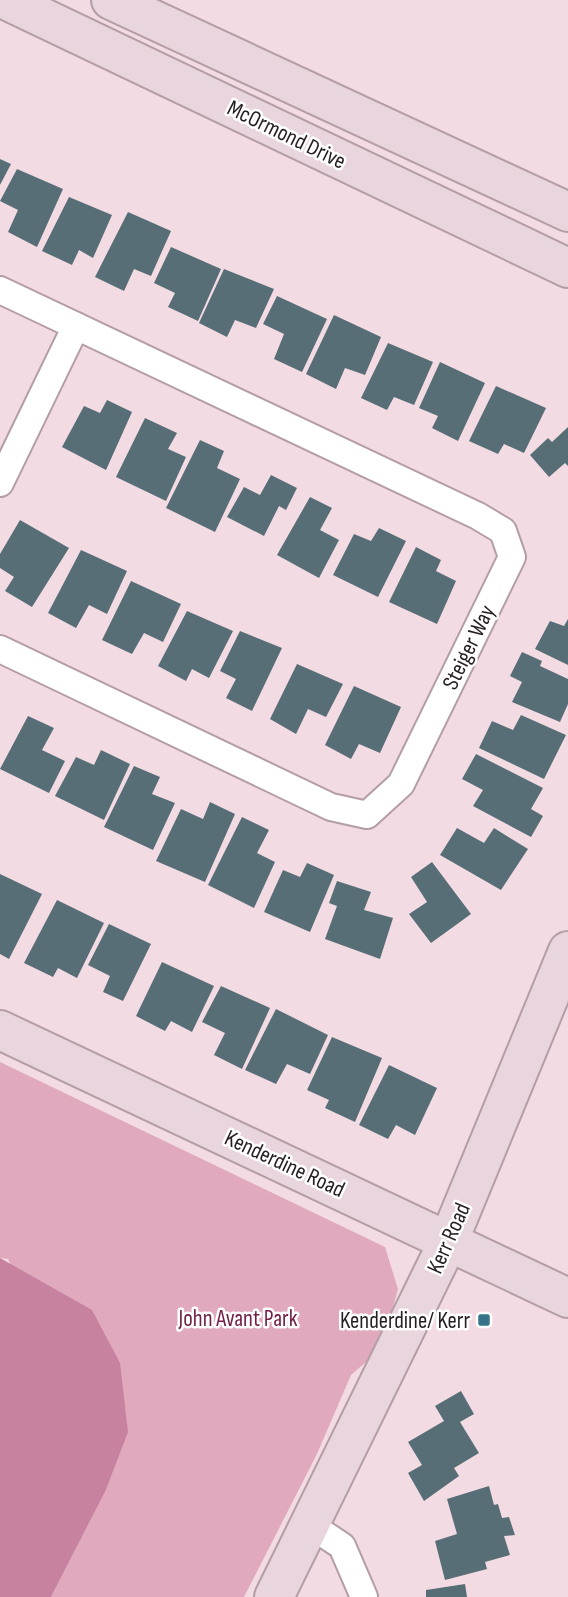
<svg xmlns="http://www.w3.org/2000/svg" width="568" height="1597" viewBox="0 0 568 1597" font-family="'Sofia Sans Condensed',sans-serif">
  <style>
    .green { fill: #e0a9be }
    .water { fill: #c6829e }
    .building { fill: #586e76 }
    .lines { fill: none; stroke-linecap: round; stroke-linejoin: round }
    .street-casing { stroke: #b49da5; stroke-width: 30 }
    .secondary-casing { stroke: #b49da5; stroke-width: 42 }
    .street { stroke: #fff; stroke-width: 26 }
    .secondary { stroke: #e9d5dd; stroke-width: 38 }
    .poi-dot { fill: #357389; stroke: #fff; stroke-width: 2.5 }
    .labels { text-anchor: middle; stroke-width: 5; stroke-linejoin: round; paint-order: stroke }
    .street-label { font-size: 23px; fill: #271e21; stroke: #fff }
    .park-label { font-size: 23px; fill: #722149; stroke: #fff }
    .poi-label { font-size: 23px; fill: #271e21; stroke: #fff; text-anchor: end }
  </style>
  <rect width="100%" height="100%" fill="#f3dbe3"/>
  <!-- green -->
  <path class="green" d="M0 1062 385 1247 398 1289 381 1349 351 1375 317 1454 244 1597H51L105 1492 8 1259 0 1258Z"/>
  <!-- water -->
  <path class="water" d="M0 1258 92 1310 120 1363 128 1432 105 1492 51 1597H0Z"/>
  <!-- building -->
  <g class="building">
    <path d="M0 159 11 164 0 185Z"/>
    <path d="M17 169 63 189 37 247 8 232 18 210 0 201Z"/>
    <path d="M69 197 112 215 93 258 79 250 72 265 42 251Z"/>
    <path d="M128 212 171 231 151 276 134 269 124 291 95 277Z"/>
    <path d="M171 247 221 269 198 321 168 307 175 293 154 283Z"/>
    <path d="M224 269 274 289 256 328 235 320 227 337 199 323Z"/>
    <path d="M277 296 327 319 302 372 274 359 284 334 263 324Z"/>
    <path d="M334 315 381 337 365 375 345 368 336 389 306 374Z"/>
    <path d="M388 343 433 362 414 405 394 397 387 410 361 398Z"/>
    <path d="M440 362 485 383 458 441 432 428 438 416 419 408Z"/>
    <path d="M496 386 546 408 524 453 504 444 498 454 469 441Z"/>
    <path d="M107 400 132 412 106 470 62 447 84 406 100 413Z"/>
    <path d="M145 418 177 433 168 449 186 457 166 501 116 477Z"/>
    <path d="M568 427V466L565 463 549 477 530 455 548 438 552 442Z"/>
    <path d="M200 440 224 451 217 468 240 479 215 532 166 508Z"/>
    <path d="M271 475 297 488 286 510 279 506 264 536 227 517 244 487 260 495Z"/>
    <path d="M310 497 332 508 320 530 339 540 319 578 277 555Z"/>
    <path d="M20 520 69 548 32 607 5 591 14 577 0 568V554Z"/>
    <path d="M379 528 406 541 378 597 333 575 354 534 371 541Z"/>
    <path d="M416 547 441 560 436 571 456 581 437 624 389 602Z"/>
    <path d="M81 550 127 571 107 614 89 605 76 628 48 613Z"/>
    <path d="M131 581 181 604 163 642 144 633 132 654 102 640Z"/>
    <path d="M187 611 233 631 209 678 192 669 186 681 158 666Z"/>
    <path d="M568 619V665L535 649 550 621 564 626Z"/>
    <path d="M240 631 282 648 252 711 226 698 236 679 220 671Z"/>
    <path d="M522 652 542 661 540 666 568 679V704L560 722 512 702 522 682 510 676Z"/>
    <path d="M297 664 343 684 326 717 308 709 296 734 270 719Z"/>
    <path d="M354 686 401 707 380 753 359 744 351 759 325 745Z"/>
    <path d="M521 715 566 735 544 779 479 748 492 721 513 730Z"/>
    <path d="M28 716 54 728 42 750 65 761 49 793 0 769Z"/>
    <path d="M101 750 130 764 104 820 55 796 76 757 94 765Z"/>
    <path d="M476 754 543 788 531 809 543 816 531 837 473 806 483 790 462 779Z"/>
    <path d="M134 766 160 777 152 794 175 803 153 850 104 827Z"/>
    <path d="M210 802 235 814 205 882 156 861 181 809 203 819Z"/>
    <path d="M242 817 269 830 257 853 275 862 254 908 208 885Z"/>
    <path d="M457 828 484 843 494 828 528 849 501 890 440 855Z"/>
    <path d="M432 862 471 914 431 943 409 914 427 902 411 877Z"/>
    <path d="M307 863 334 875 310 932 264 912 283 870 300 877Z"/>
    <path d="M0 874 42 894 9 959 0 954Z"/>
    <path d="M337 881 371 892 364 910 393 918 380 959 325 939 337 906 329 903Z"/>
    <path d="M57 900 104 923 77 978 58 968 53 977 24 963Z"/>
    <path d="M109 924 151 944 123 1001 103 992 110 976 88 965Z"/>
    <path d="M162 962 214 986 192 1032 171 1021 165 1031 136 1016Z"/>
    <path d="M221 986 270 1008 242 1069 214 1055 225 1033 202 1022Z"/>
    <path d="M276 1009 328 1035 310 1074 287 1064 276 1084 245 1070Z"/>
    <path d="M332 1037 382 1058 355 1122 325 1108 329 1100 307 1090Z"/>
    <path d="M389 1065 437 1088 415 1135 396 1125 388 1139 359 1125Z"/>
    <path d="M461 1391 474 1414 460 1422 479 1453 454 1468 459 1476 424 1501 408 1473 422 1465 408 1442 444 1421 435 1406Z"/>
    <path d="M489 1486 494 1505 498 1504 502 1518 509 1517 515 1535 504 1536 510 1555 485 1562 487 1569 445 1580 435 1541 457 1534 447 1499Z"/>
    <path d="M465 1584 467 1597H426V1590Z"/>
  </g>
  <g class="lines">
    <!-- street casing -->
    <g class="street-casing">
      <g id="street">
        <path d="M0 290 478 516 503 531 512 557 401 784 367 815 331 807 0 649"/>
        <path d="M0 483 76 326"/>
        <path d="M310 1525 342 1546 364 1597"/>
      </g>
    </g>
    <!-- secondary casing -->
    <g class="secondary-casing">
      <g id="secondary">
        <path d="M6 0 568 268"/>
        <path d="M111 0 568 212"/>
        <path d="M0 1030 568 1298"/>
        <path d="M274 1597 449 1240 568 951"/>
      </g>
    </g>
    <!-- street -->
    <use href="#street" class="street"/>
    <!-- secondary -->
    <use href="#secondary" class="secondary"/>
  </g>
  <!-- markers -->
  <rect class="poi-dot" x="477" y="1313" width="14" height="14" rx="3.5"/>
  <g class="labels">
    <!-- street labels -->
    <g class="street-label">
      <text transform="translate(287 134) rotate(26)" y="8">McOrmond Drive</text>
      <text transform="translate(468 647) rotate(-64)" y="8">Steiger Way</text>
      <text transform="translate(285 1163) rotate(25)" y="8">Kenderdine Road</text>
      <text transform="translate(448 1238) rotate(-66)" y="8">Kerr Road</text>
    </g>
    <!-- park labels -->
    <g class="park-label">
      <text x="238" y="1326">John Avant Park</text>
    </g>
    <!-- poi labels -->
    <g class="poi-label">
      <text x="470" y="1328">Kenderdine/ Kerr</text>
    </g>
  </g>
</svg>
